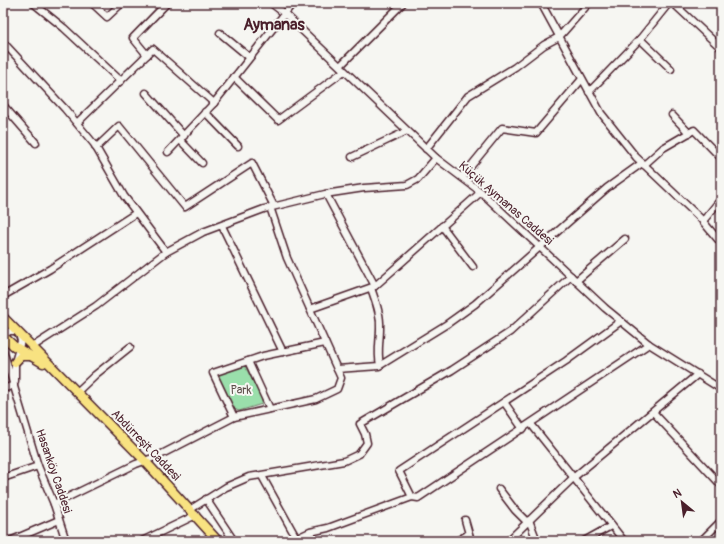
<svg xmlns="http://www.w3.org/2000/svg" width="724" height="544" viewBox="0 0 724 544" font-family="Pangolin,sans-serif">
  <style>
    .green { fill: #9adfab; stroke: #727f6b }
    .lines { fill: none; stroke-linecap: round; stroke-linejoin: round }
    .minor-casing { stroke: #4a1f2b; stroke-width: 9 }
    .major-casing { stroke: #4a1f2b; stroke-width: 11 }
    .minor { stroke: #f6f6f2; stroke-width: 6 }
    .major { stroke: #f8e281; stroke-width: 8 }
    .labels { text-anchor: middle; stroke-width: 4; stroke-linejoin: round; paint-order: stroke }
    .street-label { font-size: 12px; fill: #4a1f2b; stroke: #f6f6f2 }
    .park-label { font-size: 12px; fill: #5e4f4b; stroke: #f6f6f2 }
    .district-label { font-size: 16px; font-weight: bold; fill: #4a1f2b; stroke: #f6f6f2 }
  </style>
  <rect width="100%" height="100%" fill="#f6f6f2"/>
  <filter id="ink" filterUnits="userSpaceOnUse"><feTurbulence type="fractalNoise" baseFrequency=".025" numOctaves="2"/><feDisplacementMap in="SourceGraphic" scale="8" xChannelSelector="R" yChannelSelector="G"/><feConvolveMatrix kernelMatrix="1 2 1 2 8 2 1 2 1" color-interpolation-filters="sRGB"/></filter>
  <g filter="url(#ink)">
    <!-- green -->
    <path class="green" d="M245 366 262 399V404L239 411 234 409 217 374Z"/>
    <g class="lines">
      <!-- minor casing -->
      <g class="minor-casing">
        <g id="minor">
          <path d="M33 3 64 28 121 81"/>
          <path d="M92 3 107 17 122 3"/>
          <path d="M271 3 284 13 436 158 481 192 605 308 649 344 721 389"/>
          <path d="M541 3 601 113 636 157 700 218 721 243"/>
          <path d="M673 3 721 48"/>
          <path d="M220 33 249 57"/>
          <path d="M640 39 671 69"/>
          <path d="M3 42 65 109 94 144 124 196 166 252"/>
          <path d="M147 55 133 38 167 3"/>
          <path d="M340 66 403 3"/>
          <path d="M234 77 278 120 344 71"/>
          <path d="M589 92 640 39 669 3"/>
          <path d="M146 93 184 136"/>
          <path d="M3 105 36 143"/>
          <path d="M205 112 238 146"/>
          <path d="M672 115 689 133"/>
          <path d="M77 123 153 49 214 103"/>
          <path d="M180 140 202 163"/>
          <path d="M96 148 119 126 185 207 252 163 274 206"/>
          <path d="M426 149 468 96 515 67 544 45 559 37 589 3"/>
          <path d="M168 152 214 103 293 3"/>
          <path d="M352 157 407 131"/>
          <path d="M644 165 663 148 694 130 721 158"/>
          <path d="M462 177 502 128 536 133 582 79"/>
          <path d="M326 194 375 286"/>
          <path d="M703 221 721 199"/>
          <path d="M222 226 283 352"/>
          <path d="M442 226 473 267"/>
          <path d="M576 281 625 239"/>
          <path d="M371 288C375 300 381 314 380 328 380 341 377 352 380 365"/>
          <path d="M3 296 50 269 136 213"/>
          <path d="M310 309 375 286 481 192"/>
          <path d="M3 335 10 331H16"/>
          <path d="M32 347 96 306 166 252 203 232 264 209 325 194 364 188 407 185 418 179 436 158"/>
          <path d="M3 350 38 466 54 504 66 541"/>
          <path d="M248 361 270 409"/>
          <path d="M337 369 379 366 447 324 475 304 607 188 642 163"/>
          <path d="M15 381V362L21 341 19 334"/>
          <path d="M3 389 14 385"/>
          <path d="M77 392 95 375 130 347"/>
          <path d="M504 402 523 429"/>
          <path d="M653 412 721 485"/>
          <path d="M234 417 213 373 263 356 325 343"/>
          <path d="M531 424 624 541"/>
          <path d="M262 476 298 541"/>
          <path d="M3 478 38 466"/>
          <path d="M499 489 515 510 527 522"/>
          <path d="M412 497 399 471 566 361 621 321"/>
          <path d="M206 499 234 541"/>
          <path d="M54 504 136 464 158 456 234 417 316 399 337 389 341 378 287 258 270 207"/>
          <path d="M191 509 226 487 249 477 344 461 359 454 367 443 365 434 360 424 452 370 510 332 571 276"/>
          <path d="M465 520 471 541"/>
          <path d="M529 520 537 541"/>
          <path d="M297 538 310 532 328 528 412 497 418 498 649 344"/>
          <path d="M10 541 59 520"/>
          <path d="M142 541 196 515"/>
          <path d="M457 541 469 534"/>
          <path d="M508 541 573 478 698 374"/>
          <path d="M584 541 611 526"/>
          <path d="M701 541 721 521"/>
        </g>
      </g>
      <!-- major casing -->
      <g class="major-casing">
        <g id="major">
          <path d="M3 317 145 461 218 541"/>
          <path d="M3 336 14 346 43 363"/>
          <path d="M15 362 21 356H32"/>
        </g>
      </g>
      <!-- minor -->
      <use href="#minor" class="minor"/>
      <!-- major -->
      <use href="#major" class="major"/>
    </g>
  </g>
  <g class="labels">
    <!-- street labels -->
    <g class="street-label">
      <text transform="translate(506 203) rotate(41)" y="4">Küçük Aymanas Caddesi</text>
      <text transform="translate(146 445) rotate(46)" y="4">Abdürreşit Caddesi</text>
      <text transform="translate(54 471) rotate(71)" y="4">Hasanköy Caddesi</text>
    </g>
    <!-- park labels -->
    <g class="park-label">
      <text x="241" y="394">Park</text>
    </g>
    <!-- district labels -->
    <g class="district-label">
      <text x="274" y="30">Aymanas</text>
    </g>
  </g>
  <!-- margin -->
  <rect width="724" height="544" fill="none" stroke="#f6f6f2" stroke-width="16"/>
  <rect x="8" y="8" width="708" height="528" fill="none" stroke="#4a1f2b" stroke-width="1.5" filter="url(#ink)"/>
  <!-- north arrow -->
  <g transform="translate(682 502) rotate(331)" stroke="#f6f6f2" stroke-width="3" paint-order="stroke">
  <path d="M0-3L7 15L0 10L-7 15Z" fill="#4a1f2b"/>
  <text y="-6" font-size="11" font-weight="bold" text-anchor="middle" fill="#4a1f2b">N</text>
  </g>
</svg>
